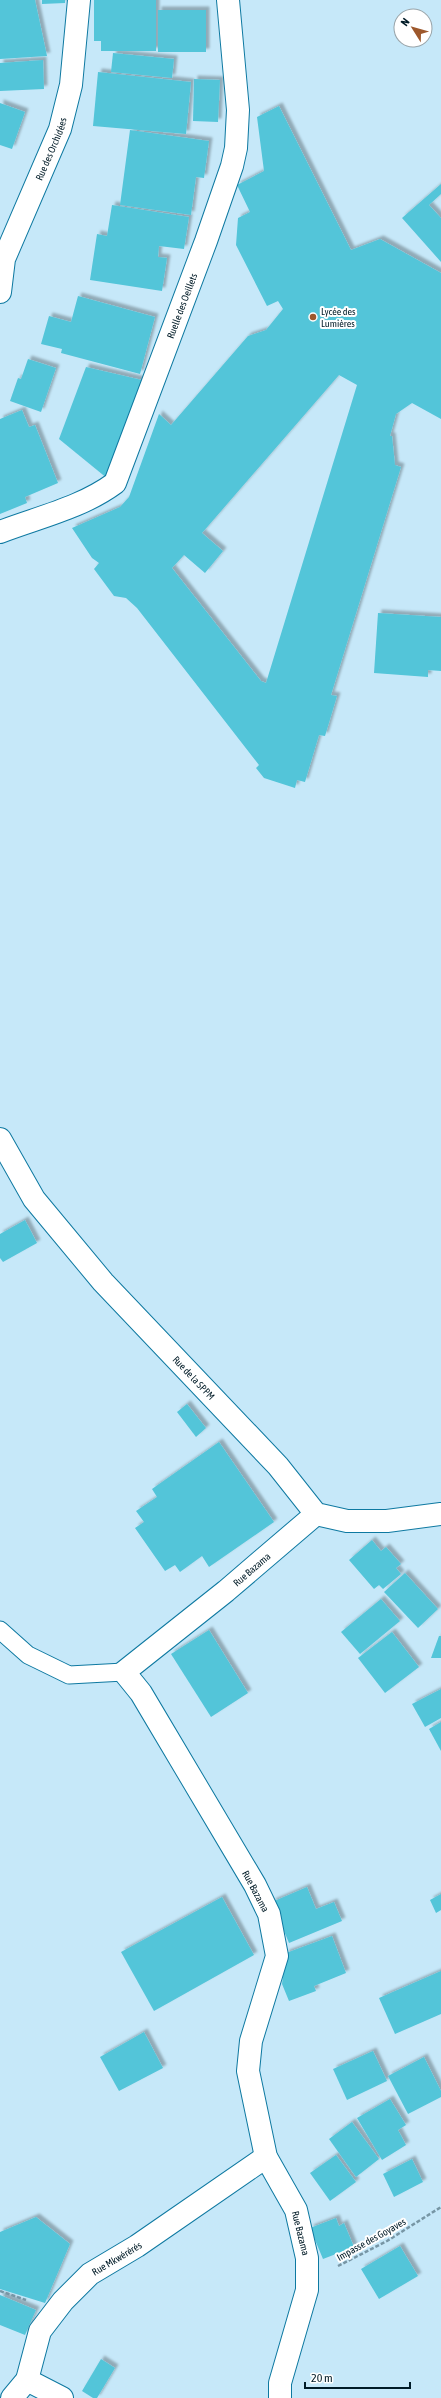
<svg xmlns="http://www.w3.org/2000/svg" width="441" height="2398" viewBox="0 0 441 2398" font-family="'Asap Condensed',sans-serif">
  <style>
    .building { fill: #53c5d9; fill-rule: evenodd; filter: url(#shadow) }
    .lines { fill: none; stroke-linecap: round; stroke-linejoin: round }
    .service-casing { stroke: #0e79a1; stroke-width: 19 }
    .minor-casing { stroke: #0e79a1; stroke-width: 24 }
    .path { stroke: #7796a5; stroke-width: 2.5; stroke-dasharray: 4 2; stroke-linecap: butt }
    .service { stroke: #fff; stroke-width: 17 }
    .minor { stroke: #fff; stroke-width: 22 }
    .poi-dot { fill: #9d582c; stroke: #fff; stroke-width: 1.5 }
    .labels { text-anchor: middle; stroke-width: 4; stroke-linejoin: round; paint-order: stroke }
    .street-label { font-size: 10px; fill: #001b27; stroke: #fff }
    .poi-label { font-size: 10px; fill: #001b27; stroke: #fff; text-anchor: start }
  </style>
  <defs>
    <filter id="shadow"><feDropShadow dx="3.5" dy="-3.5" stdDeviation="1" flood-color="#0004"/></filter>
  </defs>
  <rect width="100%" height="100%" fill="#c6e8f9"/>
  <!-- building -->
  <g class="building">
    <path d="M0 0H35L47 56 0 59Z"/>
    <path d="M42 0H65V3L42 4Z"/>
    <path d="M94 0H156V51H101V41H94Z"/>
    <rect x="158" y="10" width="48" height="42"/>
    <path d="M113 53 174 59 172 78 111 72Z"/>
    <path d="M43 60 44 89 0 91V63Z"/>
    <path d="M98 72 191 82 186 134 93 126Z"/>
    <path d="M194 79 220 80 218 122 193 121Z"/>
    <path d="M0 103 25 112 12 149 0 145Z"/>
    <path d="M279 106 351 250 380 239 441 273V419L412 403 396 414 390 436H392L395 465 401 467 331 695 337 696 325 736 319 735 305 782 297 780 295 788 264 778 256 768 259 765 137 608 126 598 114 596 94 569 99 563 92 558 72 528 120 507 129 497 159 414 171 425 248 336 266 330 283 309 278 301 267 306 236 245 238 218 250 212 237 185 264 171 257 117ZM339 375 357 385 266 683 261 681 172 568 184 555 205 573 223 551 202 533Z"/>
    <path d="M130 130 209 141 204 178 196 177 191 215 120 205Z"/>
    <path d="M441 184V194L429 205 441 218V262L402 218Z"/>
    <path d="M112 205 189 217 184 249 159 246 158 257 167 258 162 291 90 280 97 234 107 236Z"/>
    <path d="M78 296 155 317 140 374 61 353 62 349 41 344 49 316 71 322Z"/>
    <path d="M28 359 56 368 41 412 10 401 18 378 21 379Z"/>
    <path d="M86 367 146 381 108 479 59 439Z"/>
    <path d="M22 410 29 427 35 425 58 483 25 497 27 503 0 514V419Z"/>
    <path d="M378 613 441 617V671L428 670V677L374 673Z"/>
    <path d="M25 1220 37 1243 3 1262 0 1258V1234Z"/>
    <path d="M187 1404 206 1428 196 1437 177 1412Z"/>
    <path d="M219 1442 274 1522 209 1567 202 1556 180 1572 175 1565 165 1571 135 1528 144 1522 136 1511 157 1497 152 1489Z"/>
    <path d="M372 1540 381 1551 386 1547 401 1564 396 1568 401 1574 383 1589 379 1585 374 1589 349 1560Z"/>
    <path d="M405 1573 438 1609 418 1628 384 1592Z"/>
    <path d="M381 1599 400 1621 360 1654 341 1632Z"/>
    <path d="M209 1630 248 1693 211 1717 171 1654Z"/>
    <path d="M392 1632 419 1667 385 1693 358 1658Z"/>
    <path d="M439 1636H441V1658H431Z"/>
    <path d="M441 1689V1718L425 1727 412 1704Z"/>
    <path d="M441 1722V1751L429 1729Z"/>
    <path d="M307 1887 316 1909 334 1902 342 1921 289 1943 272 1902Z"/>
    <path d="M441 1894V1910L436 1913 430 1900Z"/>
    <path d="M222 1897 254 1955 154 2011 121 1952Z"/>
    <path d="M332 1936 346 1973 314 1986 316 1991 289 2001 282 1984 286 1953Z"/>
    <path d="M441 1971V2014L395 2034 379 1998Z"/>
    <path d="M144 2032 163 2068 119 2091 100 2057Z"/>
    <path d="M373 2051 387 2081 347 2100 333 2069Z"/>
    <path d="M424 2057 441 2091V2097L408 2114 388 2076Z"/>
    <path d="M390 2099 406 2125 398 2130 406 2145 382 2160 357 2118Z"/>
    <path d="M352 2122 379 2159 356 2177 329 2139Z"/>
    <path d="M336 2155 356 2182 330 2201 310 2173Z"/>
    <path d="M412 2159 423 2182 394 2197 383 2174Z"/>
    <path d="M36 2217 70 2244 45 2303 0 2289V2232Z"/>
    <path d="M336 2218 339 2226 344 2223 354 2247 323 2259 310 2228Z"/>
    <path d="M400 2246 418 2276 379 2299 361 2269Z"/>
    <path d="M0 2295 36 2310 25 2335 0 2325Z"/>
    <path d="M101 2359 115 2368 97 2398H93L82 2391Z"/>
  </g>
  <g class="lines">
    <!-- service casing -->
    <g class="service-casing">
      <path id="service" d="M0 1630 28 1655 69 1675 124 1672"/>
    </g>
    <!-- minor casing -->
    <g class="minor-casing">
      <g id="minor">
        <path id="s1" d="M0 292 4 259 60 129 71 85 79 0"/>
        <path id="s2" d="M0 532C39 517 81 508 115 483L206 241 232 166 236 148 238 110 228 0"/>
        <path id="s3" d="M0 1139 34 1199 103 1282 278 1466 316 1514 347 1521H387L441 1514"/>
        <path d="M27 2380 62 2398"/>
        <path id="s4" d="M12 2398 27 2380 40 2331 63 2301 90 2274 137 2246 266 2157"/>
        <path id="s5" d="M280 2398V2383L307 2290V2258L296 2210 266 2157 248 2071 251 2041 277 1956 269 1914 255 1885 141 1693 124 1672 226 1591 316 1514"/>
      </g>
    </g>
    <!-- path -->
    <g class="path">
      <path d="M338 2266 387 2241 441 2207"/>
      <path d="M0 2291 26 2300"/>
    </g>
    <!-- service -->
    <use href="#service" class="service"/>
    <!-- minor -->
    <use href="#minor" class="minor"/>
  </g>
  <!-- markers -->
  <circle class="poi-dot" cx="313" cy="317" r="4"/>
  <g class="labels">
    <!-- street labels -->
    <g class="street-label">
      <text dy="4" stroke="none"><textPath href="#s1" startOffset="153">Rue des Orchidées</textPath></text>
      <text dy="4" stroke="none"><textPath href="#s2" startOffset="315">Ruelle des Oeillets</textPath></text>
      <text dy="4" stroke="none"><textPath href="#s3" startOffset="309">Rue de la SPPM</textPath></text>
      <text dy="4" stroke="none"><textPath href="#s5" startOffset="950">Rue Bazama</textPath></text>
      <text transform="translate(256 1891) rotate(62)" y="4">Rue Bazama</text>
      <text transform="translate(301 2233) rotate(76)" y="4">Rue Bazama</text>
      <text transform="translate(371 2239) rotate(-29)" y="4">Impasse des Goyaves</text>
      <text dy="4" stroke="none"><textPath href="#s4" startOffset="181">Rue Mkwérérés</textPath></text>
    </g>
    <!-- poi labels -->
    <g class="poi-label">
      <text x="321" y="315">Lycée des<tspan x="321" dy="12">Lumières</tspan></text>
    </g>
  </g>
  <!-- north arrow -->
  <g transform="translate(413 28) rotate(307)"><circle r="19" fill="#ffffff" stroke="#99a4a9"/>
  <path d="M0-3L7 15L0 10L-7 15Z" fill="#9d582c"/>
  <text y="-6" font-size="11" font-weight="bold" text-anchor="middle" fill="#001b27">N</text>
  </g>
  <!-- scale -->
  <path d="M305 2382v6h105v-6" fill="none" stroke="#001b27" stroke-width="2"/>
  <text x="311" y="2382" font-size="12" fill="#001b27" stroke="#ffffff" stroke-width="3" paint-order="stroke">20 m</text>
</svg>
